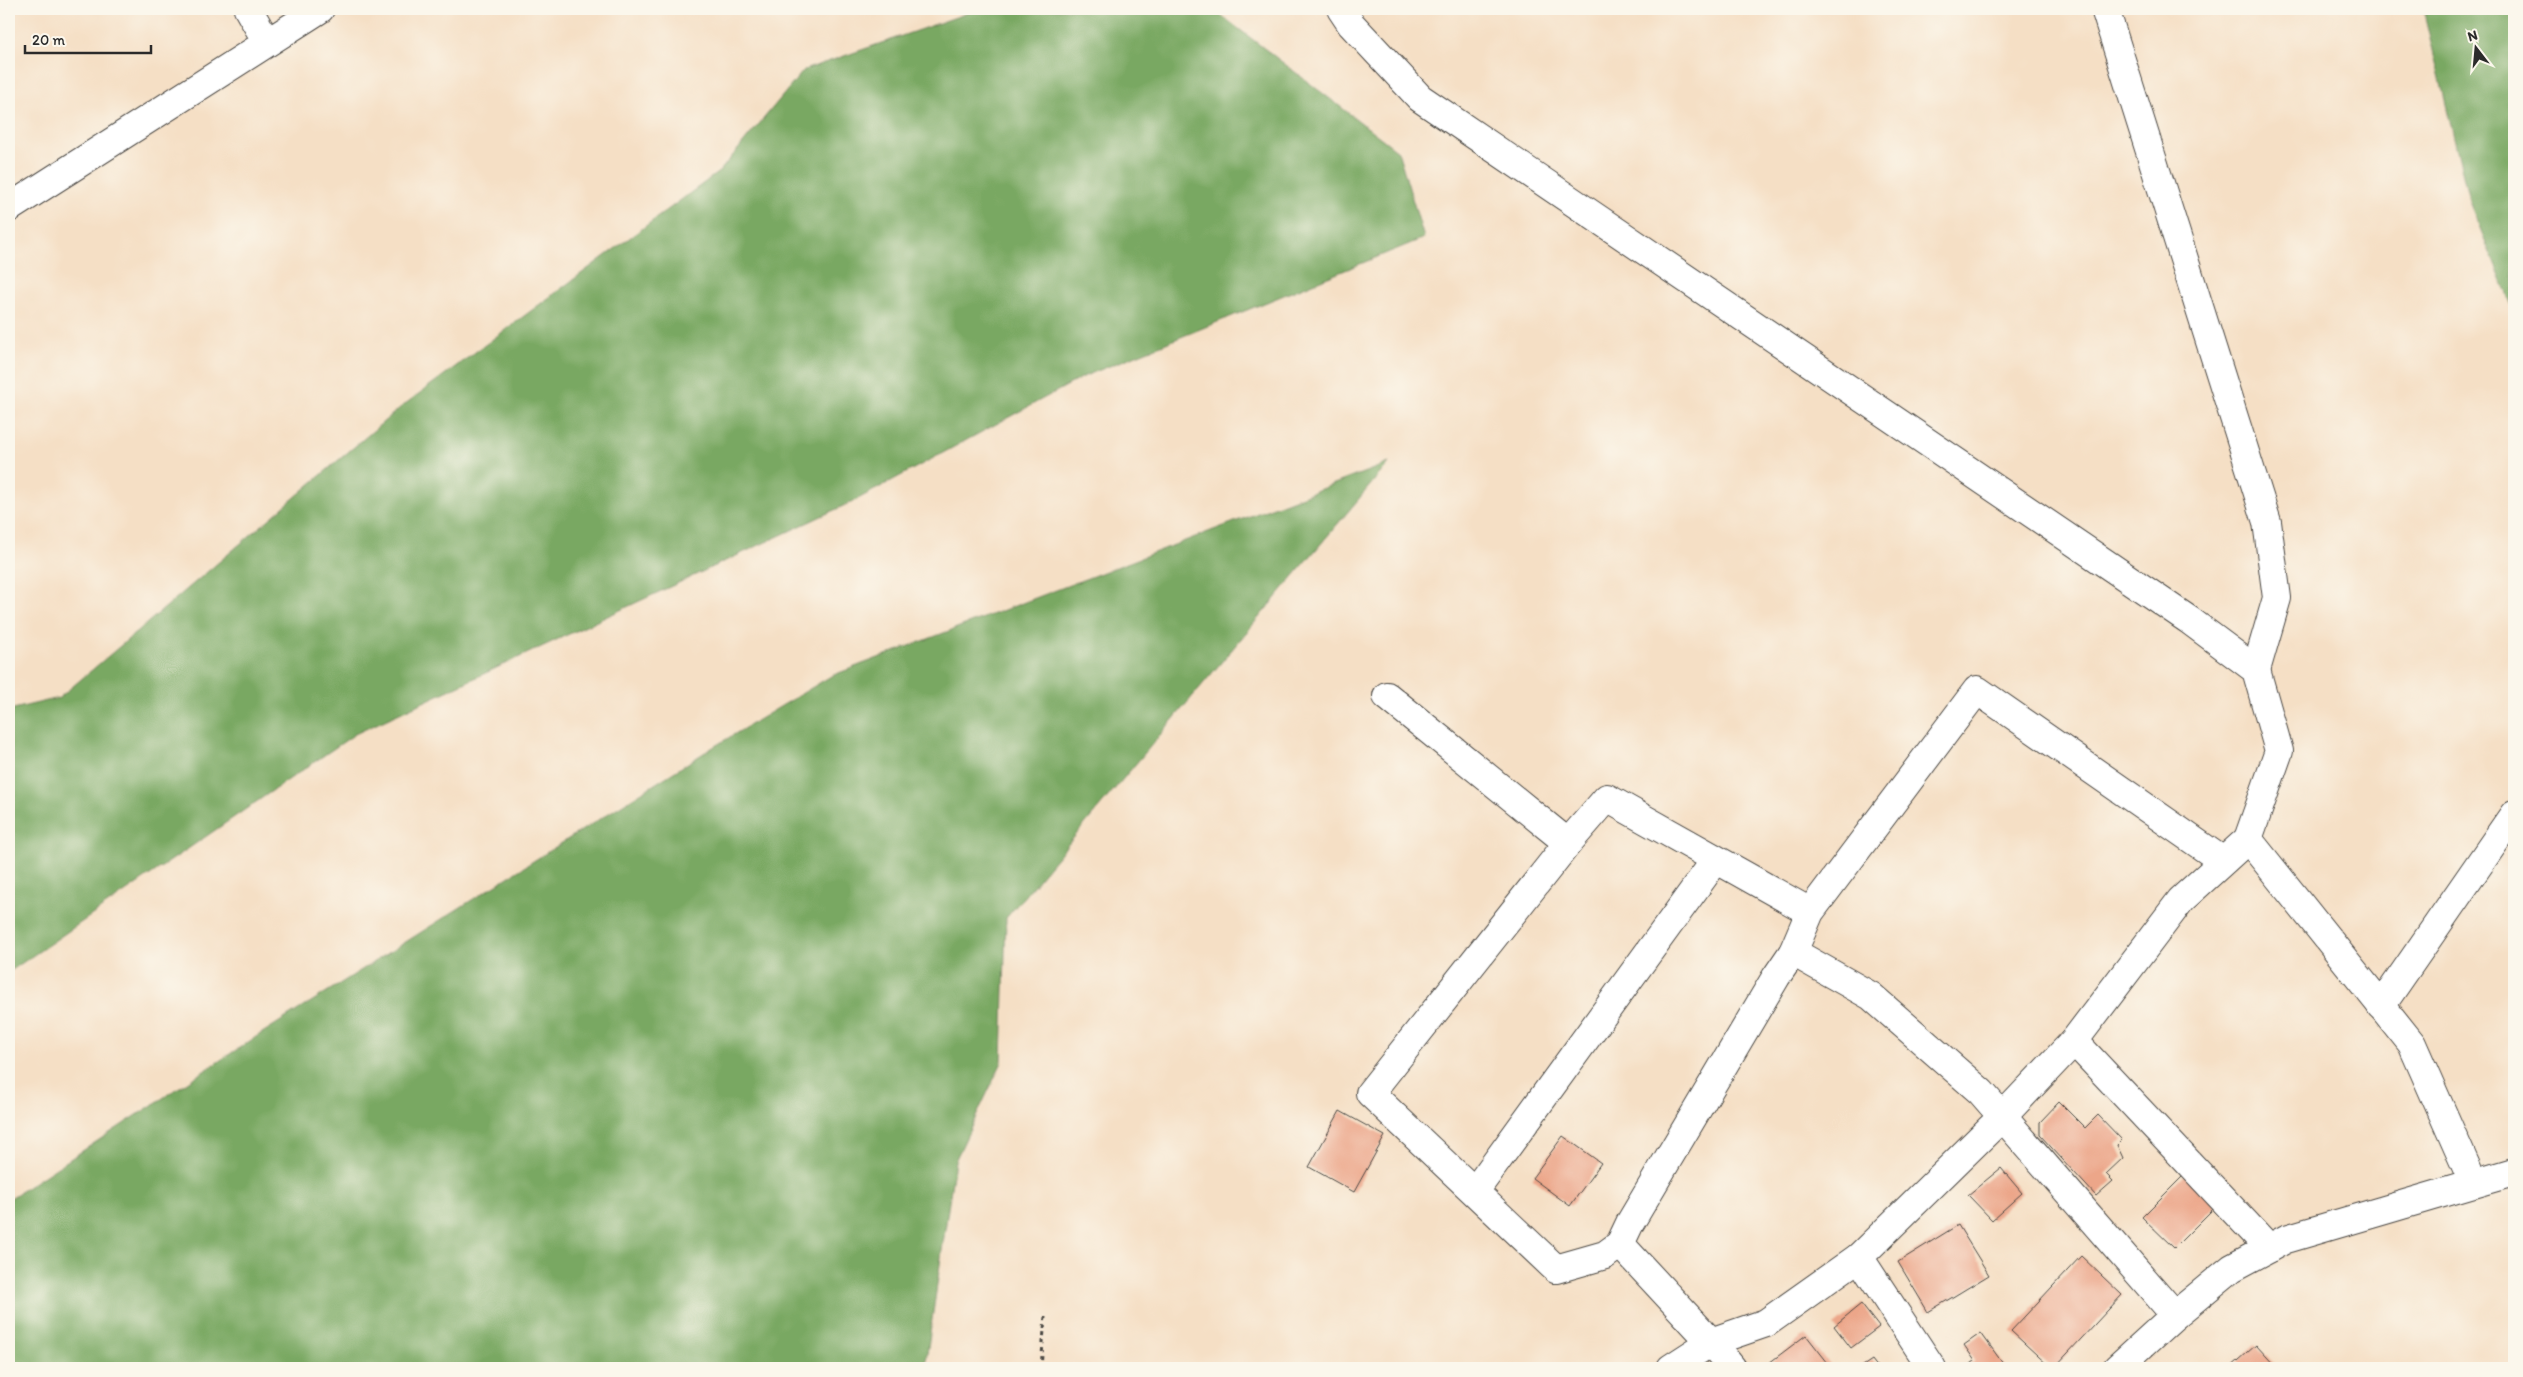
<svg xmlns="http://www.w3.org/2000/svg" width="2523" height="1377" viewBox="0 0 2523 1377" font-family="Itim,sans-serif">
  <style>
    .forest { fill: #79a862; stroke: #526a46 }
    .building { fill: #eca689 }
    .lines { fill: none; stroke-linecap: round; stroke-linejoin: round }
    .minor-casing { stroke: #494642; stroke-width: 30 }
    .path { stroke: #494642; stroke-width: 3; stroke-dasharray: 4 4; stroke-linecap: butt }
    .minor { stroke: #fff; stroke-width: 28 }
  </style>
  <rect width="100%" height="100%" fill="#fbf7ec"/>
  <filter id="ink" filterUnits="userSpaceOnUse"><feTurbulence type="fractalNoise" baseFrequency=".02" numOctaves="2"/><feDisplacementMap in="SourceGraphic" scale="10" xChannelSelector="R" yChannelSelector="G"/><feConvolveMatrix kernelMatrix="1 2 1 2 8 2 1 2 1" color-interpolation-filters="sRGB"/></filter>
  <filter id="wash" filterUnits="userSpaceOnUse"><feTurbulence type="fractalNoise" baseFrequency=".0096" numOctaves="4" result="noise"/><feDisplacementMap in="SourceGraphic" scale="20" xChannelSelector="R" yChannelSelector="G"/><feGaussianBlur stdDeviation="1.12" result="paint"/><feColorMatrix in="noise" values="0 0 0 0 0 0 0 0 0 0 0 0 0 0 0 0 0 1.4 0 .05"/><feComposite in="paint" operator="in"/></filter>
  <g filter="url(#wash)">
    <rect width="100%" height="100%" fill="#f5dfc5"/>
    <!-- forest -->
    <g class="forest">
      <path d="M979 9H1213L1398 151 1424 238 1085 376 856 500 355 734 9 972V710L59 698 401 407 720 171 804 70Z"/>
      <path d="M2423 9H2514V311L2470 204Z"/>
      <path d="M1389 463 1006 918 1002 1062 955 1161 925 1368H9V1199L262 1033 710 749 831 676Z"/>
    </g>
    <g id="blocks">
      <!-- building -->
      <g class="building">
        <path d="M2059 1102 2085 1128 2098 1115 2122 1140 2117 1145 2123 1158 2106 1174 2113 1181 2096 1196 2040 1135V1122Z"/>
        <path d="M1340 1111 1385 1136 1354 1192 1309 1167Z"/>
        <path d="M1563 1136 1601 1163 1570 1206 1532 1178Z"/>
        <path d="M2001 1168 2022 1193 1992 1220 1968 1195Z"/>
        <path d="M2185 1174 2216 1206 2174 1248 2142 1217Z"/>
        <path d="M1958 1225 1989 1275 1928 1312 1898 1262Z"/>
        <path d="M2081 1256 2122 1295 2054 1368H2051L2011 1331Z"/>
        <path d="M1861 1304 1879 1327 1851 1348 1834 1326Z"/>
        <path d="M1981 1333 2006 1368H1965L1975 1361 1964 1345Z"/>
        <path d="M1806 1335 1832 1368H1767L1765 1366Z"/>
        <path d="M2256 1345 2277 1368H2230Z"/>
        <path d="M1872 1360 1878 1368H1860Z"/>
      </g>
    </g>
  </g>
  <g filter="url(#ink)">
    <use href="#blocks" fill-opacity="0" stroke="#494642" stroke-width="1"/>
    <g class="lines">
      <!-- minor casing -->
      <g class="minor-casing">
        <g id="minor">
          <path d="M248 9 267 42"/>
          <path d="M1341 9 1351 24 1420 98 2189 620 2256 670 2279 751 2248 839 2181 900 2074 1041 2001 1118 1859 1257 1766 1323 1711 1342 1671 1368"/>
          <path d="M2105 9 2267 522 2277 598 2256 670"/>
          <path d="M9 208 320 9"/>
          <path d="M1387 696 1568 843"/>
          <path d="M2248 839 2412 1044 2473 1182"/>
          <path d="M1810 912 1607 798 1568 843 1370 1093 1556 1269 1605 1255 1620 1244 1630 1223 1776 977 1793 952 1810 912 1977 690 2223 861"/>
          <path d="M1793 952 1871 996 1981 1092 2175 1315"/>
          <path d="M2381 1006 2514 814"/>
          <path d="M2074 1041 2269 1248"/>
          <path d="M1475 1191 1715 861"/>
          <path d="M1620 1244 1711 1342 1732 1368"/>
          <path d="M1859 1257 1932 1368"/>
          <path d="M2117 1368 2175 1315 2232 1268 2286 1239 2514 1172"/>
        </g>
      </g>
      <!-- path -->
      <path class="path" d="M1041 1368 1045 1317"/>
      <!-- minor -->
      <use href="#minor" class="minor"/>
    </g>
  </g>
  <!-- margin -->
  <rect width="2523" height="1377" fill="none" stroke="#fbf7ec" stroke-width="30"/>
  <!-- north arrow -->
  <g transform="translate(2476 48) rotate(344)" stroke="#fbf7ec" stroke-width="4" paint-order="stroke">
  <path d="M0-4L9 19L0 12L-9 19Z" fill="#2b2b2b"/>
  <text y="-8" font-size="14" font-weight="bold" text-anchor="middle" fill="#2b2b2b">N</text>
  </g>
  <!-- scale -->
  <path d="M25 45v8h126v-8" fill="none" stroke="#2b2b2b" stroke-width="2.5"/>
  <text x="32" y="45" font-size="15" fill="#2b2b2b" stroke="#fbf7ec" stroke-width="4" paint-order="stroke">20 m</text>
</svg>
